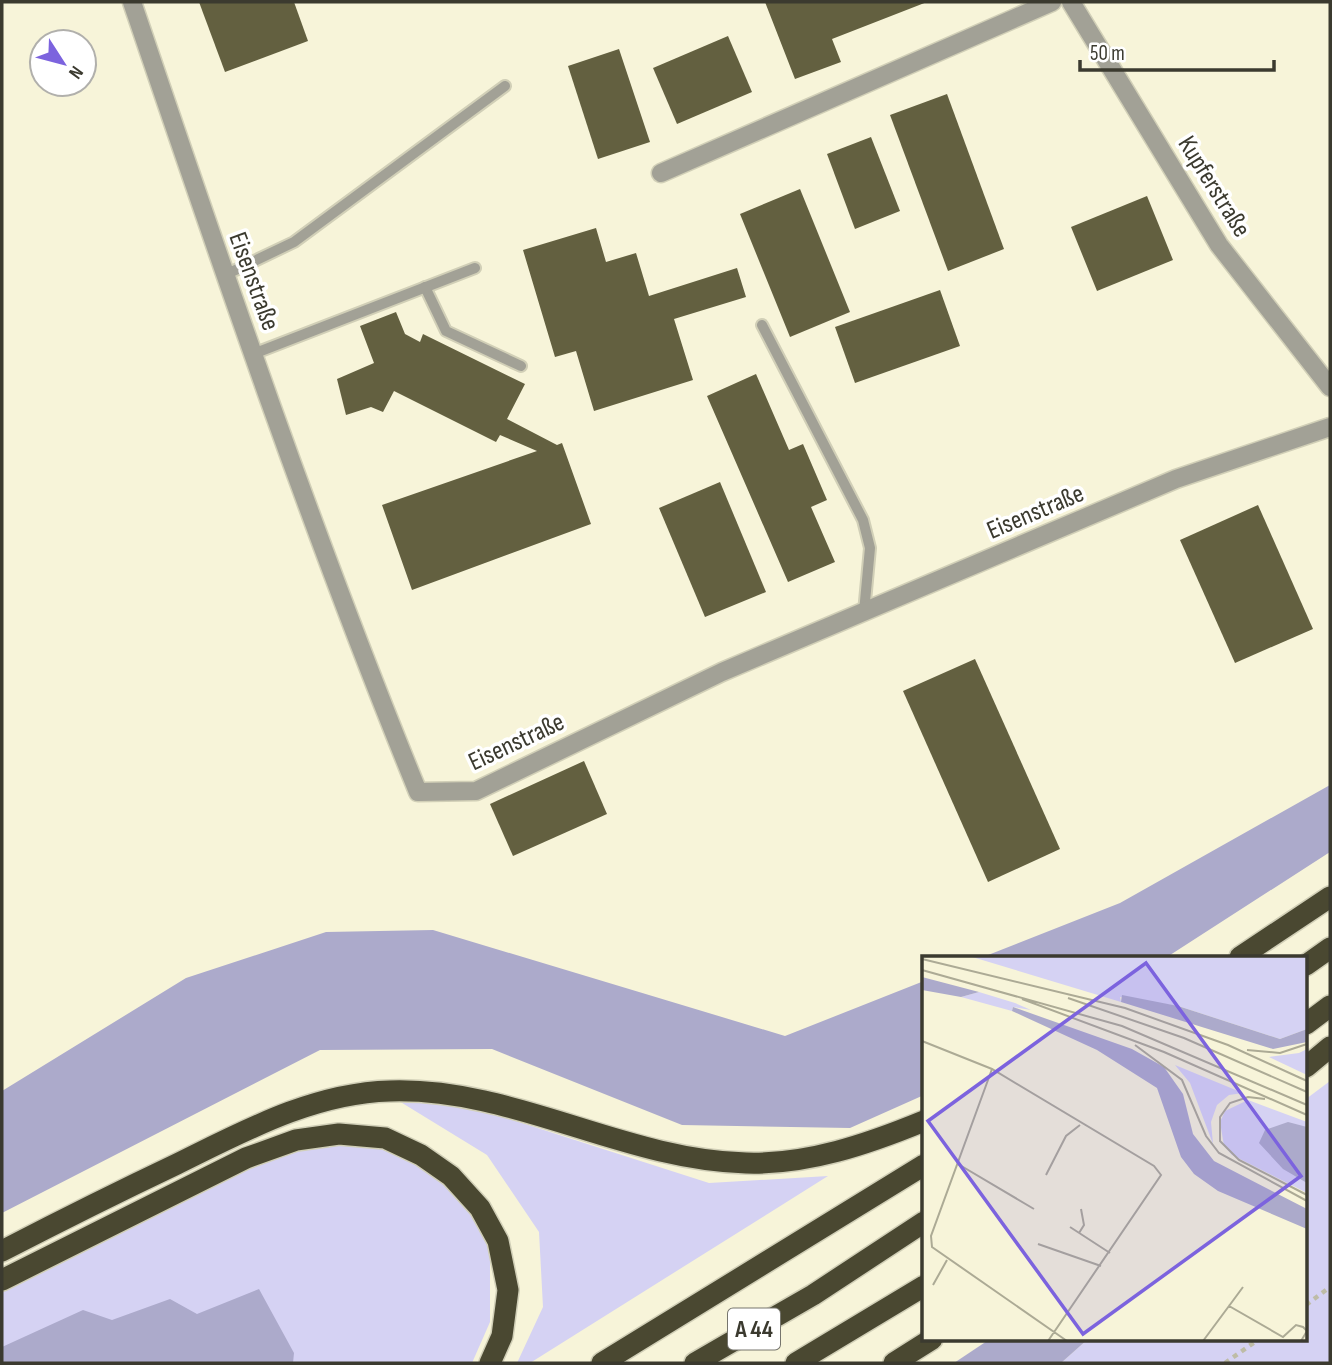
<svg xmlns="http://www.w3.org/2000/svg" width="1332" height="1365" viewBox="0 0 1332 1365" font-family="'Sofia Sans Condensed',sans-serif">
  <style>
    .green { fill: #d5d2f3 }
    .forest { fill: #acaacb }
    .building { fill: #636040 }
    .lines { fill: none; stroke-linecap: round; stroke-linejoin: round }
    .lane-casing { stroke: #d1cfb7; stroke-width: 14 }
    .street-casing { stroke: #d1cfb7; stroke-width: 21 }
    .highway-casing { stroke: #d1cfb7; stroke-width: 24 }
    .path { stroke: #bebca6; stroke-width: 4.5; stroke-dasharray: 5 5; stroke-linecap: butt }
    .lane { stroke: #a2a196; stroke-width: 10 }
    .street { stroke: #a2a196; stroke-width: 18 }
    .highway { stroke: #4a4831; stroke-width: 21 }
    .labels { text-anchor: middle; stroke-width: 7; stroke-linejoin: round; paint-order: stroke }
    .shield { fill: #fff; stroke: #76756d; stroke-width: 2 }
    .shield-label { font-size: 24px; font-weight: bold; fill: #3b3a2f }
    .street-label { font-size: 26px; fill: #3b3a2f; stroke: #fff }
    .inset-road { fill: none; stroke: #acaa95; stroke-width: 2 }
    .view { fill: #7c63de; fill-opacity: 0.15; stroke: #7c63de; stroke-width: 3.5 }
    .inset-edge { fill: none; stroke: #3b3a2f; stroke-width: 3.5 }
  </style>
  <rect width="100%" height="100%" fill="#f7f4d9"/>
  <!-- green -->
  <g class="green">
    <path d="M1330 1081V1363H1061L1088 1339H1306V1099Z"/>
    <path d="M394 1098 478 1109 709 1183 828 1176 530 1363H517L543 1307 539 1232 487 1155Z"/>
    <path d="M350 1139 408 1153 464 1192 490 1245V1322L472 1363H2V1290L290 1143Z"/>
  </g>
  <!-- forest -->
  <g class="forest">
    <path d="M1330 785V852L1167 957H983L1120 903Z"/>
    <path d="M433 930 785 1036 924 981V1095L850 1128 682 1125 492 1049 320 1050 2 1213V1091L186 978 326 932Z"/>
    <path d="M259 1289 294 1353 293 1363H2V1347L83 1310 112 1320 170 1299 197 1314Z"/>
    <path d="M990 1339H1088L1061 1363H954Z"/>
  </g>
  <!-- building -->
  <g class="building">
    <path d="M199 2H294L308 41 225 72Z"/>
    <path d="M765 2H927L832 39 841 62 795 79Z"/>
    <path d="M728 36 752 92 677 124 653 68Z"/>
    <path d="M619 49 650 142 598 159 568 66Z"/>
    <path d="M947 94 1004 249 948 271 890 115Z"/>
    <path d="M871 137 900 211 855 229 827 154Z"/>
    <path d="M800 189 850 312 790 337 740 214Z"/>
    <path d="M1147 196 1173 260 1097 291 1071 227Z"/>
    <path d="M596 228 606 262 636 253 649 296 737 268 746 297 674 319 693 380 594 411 576 351 555 357 523 250Z"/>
    <path d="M940 290 960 346 855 383 835 327Z"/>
    <path d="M396 312 405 334 420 342 423 334 525 384 507 419 557 445 562 443 591 524 412 590 382 505 537 451 500 435 496 442 394 391 383 412 371 407 346 415 337 379 374 363 360 326Z"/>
    <path d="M756 374 789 450 803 444 827 500 811 507 835 562 788 582 707 396Z"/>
    <path d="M720 482 766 592 705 617 659 508Z"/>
    <path d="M1258 505 1313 629 1235 663 1180 540Z"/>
    <path d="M975 659 1060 849 988 882 903 691Z"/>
    <path d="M584 761 607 814 513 856 490 804Z"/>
  </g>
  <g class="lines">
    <!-- lane casing -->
    <g class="lane-casing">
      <g id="lane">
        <path d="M225 275 294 242 505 86"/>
        <path d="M425 287 446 331 521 366"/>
        <path d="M762 325 863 520 870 548 864 612"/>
        <path d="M253 354 475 268"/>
      </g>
    </g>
    <!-- street casing -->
    <g class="street-casing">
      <g id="street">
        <path d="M132 2C222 267 312 533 418 792L476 791 722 672 1176 479 1330 427"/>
        <path d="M1071 2 1219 245 1330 387"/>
        <path d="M661 173 1052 2"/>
      </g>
    </g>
    <!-- highway casing -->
    <g class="highway-casing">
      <g id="highway">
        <path d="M1240 957 1330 897"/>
        <path d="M1306 965 1330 948"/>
        <path d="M1306 1024 1330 1006"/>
        <path d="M1306 1067 1330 1047"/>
        <path d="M2 1251C60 1221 118 1192 177 1164 244 1131 313 1093 390 1091 513 1087 623 1160 746 1163 807 1165 868 1144 924 1121"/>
        <path d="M2 1280 246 1158 296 1140 339 1134 385 1138 421 1155 451 1176 480 1208 498 1241 508 1290 502 1336 490 1363"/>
        <path d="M602 1363 924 1165"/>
        <path d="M695 1363 813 1295 924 1222"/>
        <path d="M796 1363 924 1286"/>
        <path d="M894 1363 932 1339"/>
      </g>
    </g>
    <!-- path -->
    <g class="path">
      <path d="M1306 1305 1330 1287"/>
      <path d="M1225 1363 1259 1339"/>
    </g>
    <!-- lane -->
    <use href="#lane" class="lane"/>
    <!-- street -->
    <use href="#street" class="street"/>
    <!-- highway -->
    <use href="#highway" class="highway"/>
  </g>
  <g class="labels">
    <!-- shield labels -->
    <rect class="shield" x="728" y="1308.5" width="52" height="41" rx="5"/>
    <g class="shield-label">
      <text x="754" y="1337">A 44</text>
    </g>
    <!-- street labels -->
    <g class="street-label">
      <text transform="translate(1215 186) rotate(58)" y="9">Kupferstraße</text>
      <text transform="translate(255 281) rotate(70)" y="9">Eisenstraße</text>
      <text transform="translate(1035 511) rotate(-23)" y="9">Eisenstraße</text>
      <text transform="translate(516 741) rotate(-25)" y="9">Eisenstraße</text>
    </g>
  </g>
  <!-- overview -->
  <g transform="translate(922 956)">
    <rect width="385" height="385" fill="#f7f4d9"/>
    <path d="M47 0H385V73L358 83 256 50 198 41 199 46ZM57 36 93 47 109 54 91 51 90 55 39 41ZM385 93V119L347 101 377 97ZM253 109 321 137 307 139 295 149 289 166 291 188 268 127ZM326 144 385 166V237L310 199 302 190 298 166 303 155Z" fill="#d5d2f3"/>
    <path d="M0 21 57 36 39 41 0 34ZM200 39 256 50 358 83 385 73V86L351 93 199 46ZM91 51 210 93 242 111 261 138 271 178 292 205 385 253V273L296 235 272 218 259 201 235 132 175 94 90 55ZM366 166 385 171V227L361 213 337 187 343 174Z" fill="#acaacb"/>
    <path class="inset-road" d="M0 3 203 52 306 89 385 125M0 14 200 70 385 149M146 42 262 82 385 136M100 43 242 96 385 159M0 85 70 113 232 210 239 219 126 385M213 89 260 124 284 180 297 197 385 245M325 94 358 97 385 88M70 113 9 280 10 291 145 385M343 143 326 141 308 147 298 161V185L317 204 385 239M36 208 112 253M124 219 144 180 158 169M148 271 188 297M157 277 162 269 159 253M116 288 179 310M11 329 25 304M307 350 321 331M281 385 307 350 361 381 374 369 381 371 385 375 379 385"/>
    <path class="view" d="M224 7 379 220 161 378 6 165Z"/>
    <rect width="385" height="385" class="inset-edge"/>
  </g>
  <!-- border -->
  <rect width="1332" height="1365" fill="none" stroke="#3b3a2f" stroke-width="7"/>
  <!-- north arrow -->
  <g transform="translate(63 63) rotate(126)"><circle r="33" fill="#ffffff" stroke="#b1b0ac" stroke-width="2"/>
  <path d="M0-5L12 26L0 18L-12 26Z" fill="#7c63de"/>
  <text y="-10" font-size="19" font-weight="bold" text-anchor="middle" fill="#3b3a2f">N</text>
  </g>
  <!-- scale -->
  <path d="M1080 60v10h194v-10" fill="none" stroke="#3b3a2f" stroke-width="3.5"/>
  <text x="1090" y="60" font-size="21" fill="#3b3a2f" stroke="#ffffff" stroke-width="5" paint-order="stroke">50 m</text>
</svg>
